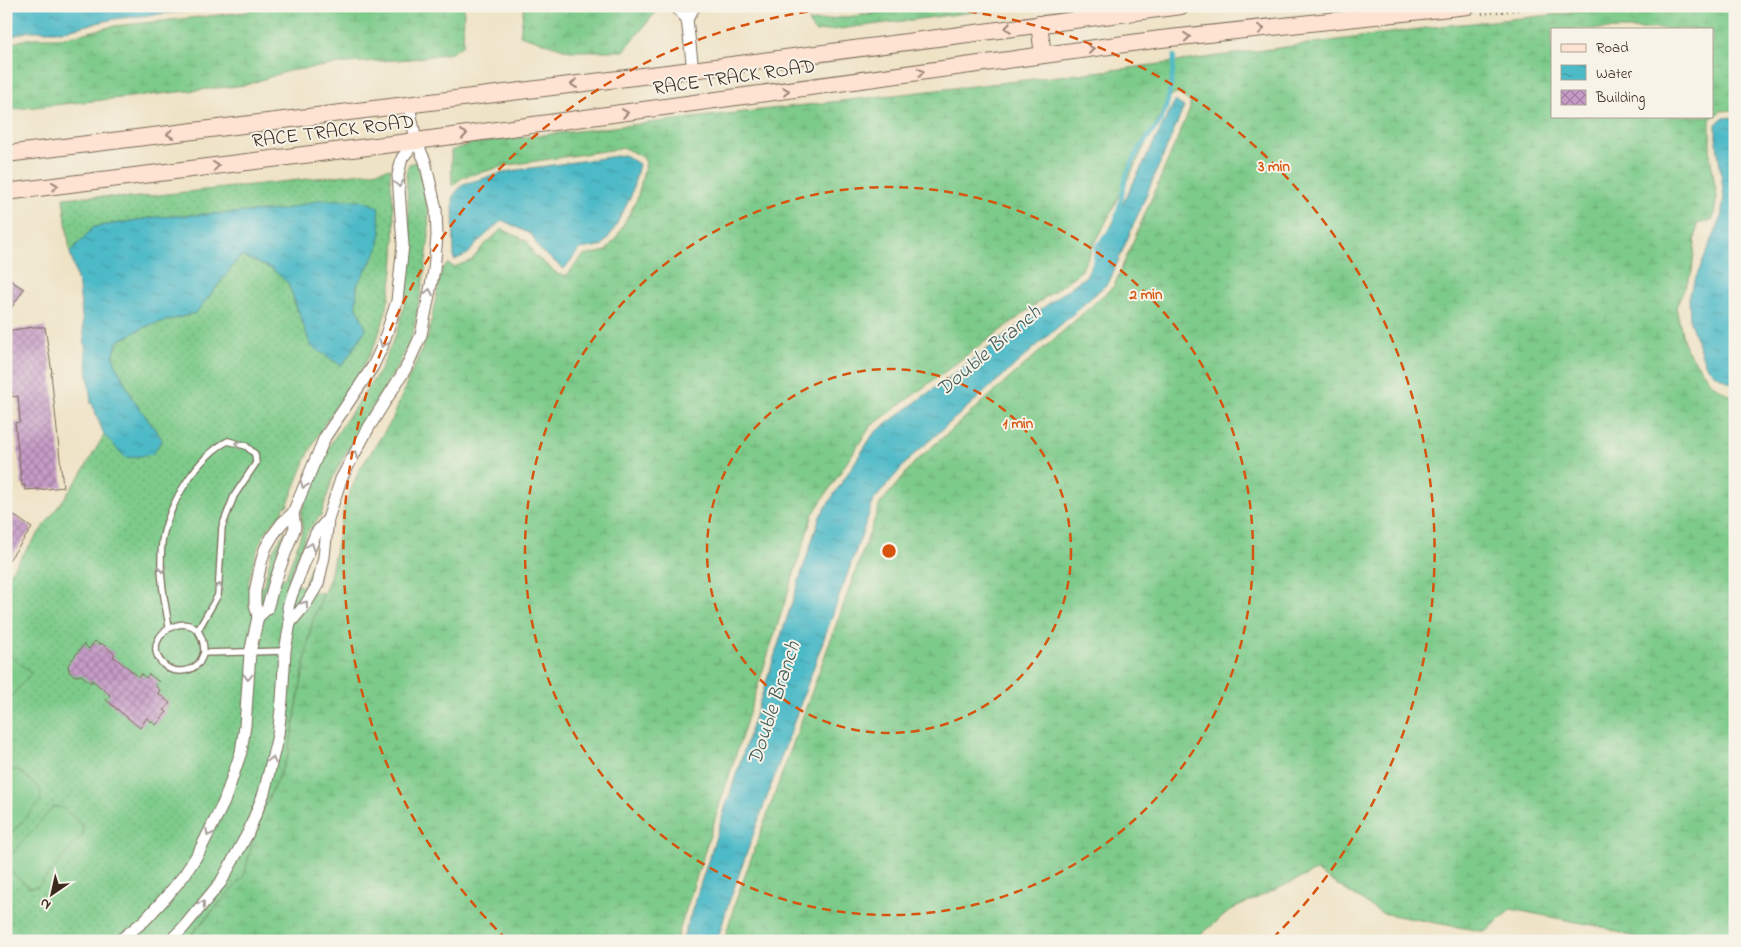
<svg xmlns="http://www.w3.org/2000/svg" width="1741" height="947" viewBox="0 0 1741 947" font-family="'Indie Flower',sans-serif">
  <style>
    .grass { fill: url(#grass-dots); stroke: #5c7a54 }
    .forest { fill: url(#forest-firs); stroke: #506c4a }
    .wetland { fill: url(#wetland-marsh); stroke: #5c7a54; fill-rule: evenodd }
    .pitch { fill: #7dcb8a; stroke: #5c7a54 }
    .water { fill: url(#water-ripples); stroke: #447272 }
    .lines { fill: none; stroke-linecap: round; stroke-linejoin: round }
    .stream { stroke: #4dbac7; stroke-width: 4.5 }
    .building { fill: url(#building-cross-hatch) }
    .lane-casing { stroke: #7a6b59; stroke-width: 8 }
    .street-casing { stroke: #7a6b59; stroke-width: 13 }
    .secondary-casing { stroke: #7a6b59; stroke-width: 18 }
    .path { stroke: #7a6b59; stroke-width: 2.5; stroke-dasharray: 1 4; stroke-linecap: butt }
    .lane { stroke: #fff; stroke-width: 5.5 }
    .street { stroke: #fff; stroke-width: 11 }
    .secondary { stroke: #fee3d2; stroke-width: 16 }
    .oneway { stroke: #9c8678 }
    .oneway2 { stroke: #a79f9a }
    .ring { fill: none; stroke: #d7540e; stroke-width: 2.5; stroke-dasharray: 9 6 }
    .labels { text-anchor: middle; stroke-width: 4; stroke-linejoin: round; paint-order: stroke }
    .street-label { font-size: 20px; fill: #3b2a1e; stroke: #f7f3e8 }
    .water-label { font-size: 21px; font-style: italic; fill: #415c59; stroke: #f7f3e8 }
    .centre { fill: #d7540e; stroke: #f7f3e8; stroke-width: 2.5 }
    .ring-label { font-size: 15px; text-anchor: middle; font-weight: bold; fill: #d7540e; stroke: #f7f3e8; stroke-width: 4; stroke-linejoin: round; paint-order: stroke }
  </style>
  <defs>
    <pattern id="grass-dots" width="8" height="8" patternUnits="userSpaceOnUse" patternTransform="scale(1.25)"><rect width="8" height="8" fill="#7dcb8a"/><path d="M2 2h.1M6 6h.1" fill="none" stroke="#6dae77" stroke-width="1.8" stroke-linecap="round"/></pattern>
    <pattern id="forest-firs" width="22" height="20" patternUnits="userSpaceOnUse" patternTransform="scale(1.25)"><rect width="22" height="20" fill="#66af76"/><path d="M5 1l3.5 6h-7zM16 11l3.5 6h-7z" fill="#558f60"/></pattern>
    <pattern id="wetland-marsh" width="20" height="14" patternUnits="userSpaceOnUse" patternTransform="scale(1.25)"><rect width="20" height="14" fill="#7dcb8a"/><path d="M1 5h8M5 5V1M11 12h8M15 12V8" fill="none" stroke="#6dae77"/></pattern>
    <pattern id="water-ripples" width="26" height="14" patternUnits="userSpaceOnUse" patternTransform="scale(1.25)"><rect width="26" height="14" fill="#4dbac7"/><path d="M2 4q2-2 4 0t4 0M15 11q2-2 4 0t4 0" fill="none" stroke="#4197a1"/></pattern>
    <pattern id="building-cross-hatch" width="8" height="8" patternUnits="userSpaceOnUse" patternTransform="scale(1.25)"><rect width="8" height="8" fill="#c69cc7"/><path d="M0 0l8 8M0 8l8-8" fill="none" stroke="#a27fa1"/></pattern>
  </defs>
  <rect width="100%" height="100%" fill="#f7f3e8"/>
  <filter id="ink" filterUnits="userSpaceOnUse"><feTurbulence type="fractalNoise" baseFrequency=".02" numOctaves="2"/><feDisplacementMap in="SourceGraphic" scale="10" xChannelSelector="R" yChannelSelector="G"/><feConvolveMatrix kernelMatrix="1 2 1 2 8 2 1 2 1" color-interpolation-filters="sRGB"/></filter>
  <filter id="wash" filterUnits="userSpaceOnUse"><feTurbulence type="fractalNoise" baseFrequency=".0096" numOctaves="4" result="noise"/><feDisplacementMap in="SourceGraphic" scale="20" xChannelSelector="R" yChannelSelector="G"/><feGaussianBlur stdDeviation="1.12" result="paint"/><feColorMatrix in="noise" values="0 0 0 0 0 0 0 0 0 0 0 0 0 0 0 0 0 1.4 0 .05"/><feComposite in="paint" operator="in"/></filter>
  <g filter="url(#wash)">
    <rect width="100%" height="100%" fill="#efe3c6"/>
    <!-- grass -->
    <path class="grass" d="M417 162 428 210 429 237 425 270 413 333 399 364 362 423 334 475 321 515 308 531 288 581 303 587 317 552 309 591 324 593 312 623 288 756 258 821 244 876 185 941H6V578L81 475 104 435 127 458 162 440 133 399 117 367 113 356 119 341 147 326 196 313 241 256 272 269 289 283 297 311 366 329 356 304 357 285 378 249 319 200 282 210 156 217 94 227 70 252 63 198 88 196 130 198 373 172 391 168 390 177C398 233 397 293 374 346 360 377 336 403 319 433 306 456 297 482 287 506L283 507 284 511C260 533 255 554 248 585L263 587 272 551 285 531 269 575 285 579 303 529 301 513 319 469 332 441 381 369 398 329 405 301 411 245 406 174 409 164Z"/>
    <!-- forest -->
    <path class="forest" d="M791 6H867L793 17Z"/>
    <!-- wetland -->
    <g class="wetland">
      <path d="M253 6H464L463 45 451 53 411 59 347 63 288 71 246 85 6 110V45L30 38H63L114 26 247 12Z"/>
      <path d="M524 6H652L655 13 624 51H570L520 35Z"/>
      <path d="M930 6H1022L815 32 808 22Z"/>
      <path d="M1622 6H1735V110L1721 111 1710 119V156L1717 197 1713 220 1697 224 1692 272 1676 307 1685 347 1711 383 1735 399V941H1646L1602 927 1511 909 1486 932 1381 913 1316 871 1231 910 1193 941H724L735 903 880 504 915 462 1114 286 1190 109V102L1179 94 1175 93 1169 98 1081 271 870 427 813 514 676 941H186L244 876 258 821 288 756 312 623 330 577 344 508 358 472 392 420 408 380 428 336 442 269 448 264 454 267 472 260 483 246 502 229 527 241 534 255 559 275H567L583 256 606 251 618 235 637 199 646 163 643 157 624 148 509 165 463 177 452 186 451 151 473 143 1130 68 1441 26 1562 14ZM1552 29H1712V116H1552Z"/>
    </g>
    <!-- pitch -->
    <g class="pitch">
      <path d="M6 652 31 673 6 703Z"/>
      <path d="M6 758 10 761 11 770H18L40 789 41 800 6 839Z"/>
      <path d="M53 807H61L83 826V834L38 886 30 888 9 870 6 861Z"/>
    </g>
    <!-- water -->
    <g class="water">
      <path d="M6 6H235L114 19 62 31H29L6 38Z"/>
      <path d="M1175 101 1184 107 1109 282 911 457 874 500 729 902 717 941H682L820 516 874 433 1086 276Z"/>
      <path d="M1735 117V385L1715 374 1705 364 1690 322 1689 294 1721 219 1724 196 1716 137V124L1722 118Z"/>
      <path d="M624 155 639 164 631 196 613 231 602 246 580 249 564 269 539 249 532 235 502 220 478 242 468 254 454 260 453 196 463 184 510 171Z"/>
      <path d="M319 200H361L378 207 381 232 378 249 357 285 356 304 366 329 342 366 311 346 288 283 272 269 241 256 196 313 147 326 118 341 113 356 117 367 133 399 162 439 153 454 126 458 104 435 92 403 91 404 79 287 70 252 94 227 156 217 282 210Z"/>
    </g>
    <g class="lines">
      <!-- stream -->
      <g class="stream">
        <path d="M1116 219 1122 196 1126 175 1139 149 1160 122 1166 108 1172 81 1174 56"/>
        <path d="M1094 265 1097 247 1111 230"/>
      </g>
    </g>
    <g id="blocks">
      <!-- building -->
      <g class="building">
        <path d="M6 278 24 289 6 316Z"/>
        <path d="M33 327H45L52 373H51L63 487 38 490V489L25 490V485L22 486 15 423 20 422 18 396 12 397 6 346V331Z"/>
        <path d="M6 510 32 528 6 564Z"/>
        <path d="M95 641 100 645 101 643 115 654 113 656 139 677 141 674 146 678 149 674 159 682 155 686 160 690 158 693 170 703 164 710 167 712 156 725 147 718 140 728 106 700 110 695 92 680 91 683 81 675 75 676 69 672 68 665 84 644 89 649Z"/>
      </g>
    </g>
  </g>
  <g filter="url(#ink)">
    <use href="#blocks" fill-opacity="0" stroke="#7a6b59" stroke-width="1"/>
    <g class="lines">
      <!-- lane casing -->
      <g class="lane-casing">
        <g id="lane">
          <path d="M169 627C166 607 161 586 161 566 161 557 161 545 163 536 171 501 197 457 228 441L246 446 255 454 256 463 234 496 222 527 218 595 198 630"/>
          <path d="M204 653C204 598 134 634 163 664 172 674 190 673 199 663 201 661 202 656 204 653L285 651"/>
        </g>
      </g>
      <!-- street casing -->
      <g class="street-casing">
        <g id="street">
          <path d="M675 6 687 19 693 70"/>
          <path d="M687 19 695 6"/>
          <path d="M258 617 267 609 275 581 295 527 293 513"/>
          <path d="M290 623 288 607 292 594 316 533 328 519"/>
          <path d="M119 941 144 921 167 896 185 874 199 852 224 802 241 752 245 726 250 653 258 617 255 604V592L261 563 265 549 273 535 282 523 293 513 325 437 373 366 382 347 397 301 403 245 398 175 402 158 416 141"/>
          <path d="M170 941 183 928 221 882 248 833 264 793 278 735 282 700 285 651 290 623 306 604 318 584 324 557 328 519 341 479 369 427 406 368 421 335 434 270 437 236 436 209 425 161 416 141 409 105"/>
        </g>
      </g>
      <!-- secondary casing -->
      <g class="secondary-casing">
        <g id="secondary">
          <path d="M1039 24 1043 55"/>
          <path d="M6 154 724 66 1181 6"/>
          <path d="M6 192 416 141 1161 39 1468 6"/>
        </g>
      </g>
      <!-- path -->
      <path class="path" d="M1482 14 1550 6"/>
      <!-- lane -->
      <use href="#lane" class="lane"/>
      <!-- street -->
      <use href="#street" class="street"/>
      <!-- secondary -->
      <use href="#secondary" class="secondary"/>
    </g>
    <!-- one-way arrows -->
    <defs><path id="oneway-chevron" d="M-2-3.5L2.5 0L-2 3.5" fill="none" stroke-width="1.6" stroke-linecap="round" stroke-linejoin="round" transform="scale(1.25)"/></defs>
    <g class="oneway">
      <use href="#oneway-chevron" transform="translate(1008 28) rotate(172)"/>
      <use href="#oneway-chevron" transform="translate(1261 29) rotate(-6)"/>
      <use href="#oneway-chevron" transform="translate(1187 37) rotate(-5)"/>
      <use href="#oneway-chevron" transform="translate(1091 49) rotate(-8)"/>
      <use href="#oneway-chevron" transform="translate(921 72) rotate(-8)"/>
      <use href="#oneway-chevron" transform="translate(574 84) rotate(173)"/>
      <use href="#oneway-chevron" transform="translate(786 91) rotate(-8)"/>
      <use href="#oneway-chevron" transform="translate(625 113) rotate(-8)"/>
      <use href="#oneway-chevron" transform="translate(170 134) rotate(173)"/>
      <use href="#oneway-chevron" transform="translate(464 134) rotate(-8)"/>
      <use href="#oneway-chevron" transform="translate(216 166) rotate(-7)"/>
      <use href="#oneway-chevron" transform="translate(55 186) rotate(-7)"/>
    </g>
    <g class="oneway2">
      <use href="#oneway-chevron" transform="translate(399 184) rotate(82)"/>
      <use href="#oneway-chevron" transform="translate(429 292) rotate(-79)"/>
      <use href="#oneway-chevron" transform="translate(383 344) rotate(112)"/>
      <use href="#oneway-chevron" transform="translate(238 444) rotate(-162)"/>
      <use href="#oneway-chevron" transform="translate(354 454) rotate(-62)"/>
      <use href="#oneway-chevron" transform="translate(304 485) rotate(112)"/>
      <use href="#oneway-chevron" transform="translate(311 546) rotate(-69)"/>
      <use href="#oneway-chevron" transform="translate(162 569) rotate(87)"/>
      <use href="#oneway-chevron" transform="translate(219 587) rotate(-81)"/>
      <use href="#oneway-chevron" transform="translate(305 604) rotate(-54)"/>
      <use href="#oneway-chevron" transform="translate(248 677) rotate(92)"/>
      <use href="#oneway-chevron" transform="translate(272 760) rotate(-77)"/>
      <use href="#oneway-chevron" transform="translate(209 833) rotate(117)"/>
      <use href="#oneway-chevron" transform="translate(202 904) rotate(-51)"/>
    </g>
  </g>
  <!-- distance rings -->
  <g class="ring">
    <circle cx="889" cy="551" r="182"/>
    <circle cx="889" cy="551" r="364"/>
    <path d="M507 940A545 545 0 0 1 870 6M908 6A545 545 0 0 1 1271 940"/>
  </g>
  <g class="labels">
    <!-- street labels -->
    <g class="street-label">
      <text transform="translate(734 76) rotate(-8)" y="7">RACE TRACK ROAD</text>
      <text transform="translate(333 130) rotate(-7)" y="7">RACE TRACK ROAD</text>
    </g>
    <!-- water labels -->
    <g class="water-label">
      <text transform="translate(988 350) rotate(-40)" y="7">Double Branch</text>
      <text transform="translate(773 703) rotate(-72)" y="7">Double Branch</text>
    </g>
  </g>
  <circle cx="889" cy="551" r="8" class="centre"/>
  <g class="ring-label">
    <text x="1274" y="171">3 min</text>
    <text x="1146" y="299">2 min</text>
    <text x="1018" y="428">1 min</text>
  </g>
  <!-- margin -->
  <rect width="1741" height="947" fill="none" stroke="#f7f3e8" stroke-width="25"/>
  <!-- legend -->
  <rect x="1551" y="28" width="162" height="90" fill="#f7f3e8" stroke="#aca397"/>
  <rect x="1561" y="44" width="25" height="8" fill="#fee3d2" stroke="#aca397"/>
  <text x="1596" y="52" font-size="15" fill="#3b2a1e">Road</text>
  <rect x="1561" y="65" width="25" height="15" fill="url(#water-ripples)" stroke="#aca397"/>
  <text x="1596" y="78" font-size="15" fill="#3b2a1e">Water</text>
  <rect x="1561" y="90" width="25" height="15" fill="url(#building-cross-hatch)" stroke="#aca397"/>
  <text x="1596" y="102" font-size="15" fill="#3b2a1e">Building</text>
  <!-- north arrow -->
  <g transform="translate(52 894) rotate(214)" stroke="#f7f3e8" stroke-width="4" paint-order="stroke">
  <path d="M0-4L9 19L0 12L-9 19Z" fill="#3b2a1e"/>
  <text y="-8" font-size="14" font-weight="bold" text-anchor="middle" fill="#3b2a1e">N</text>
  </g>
</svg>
